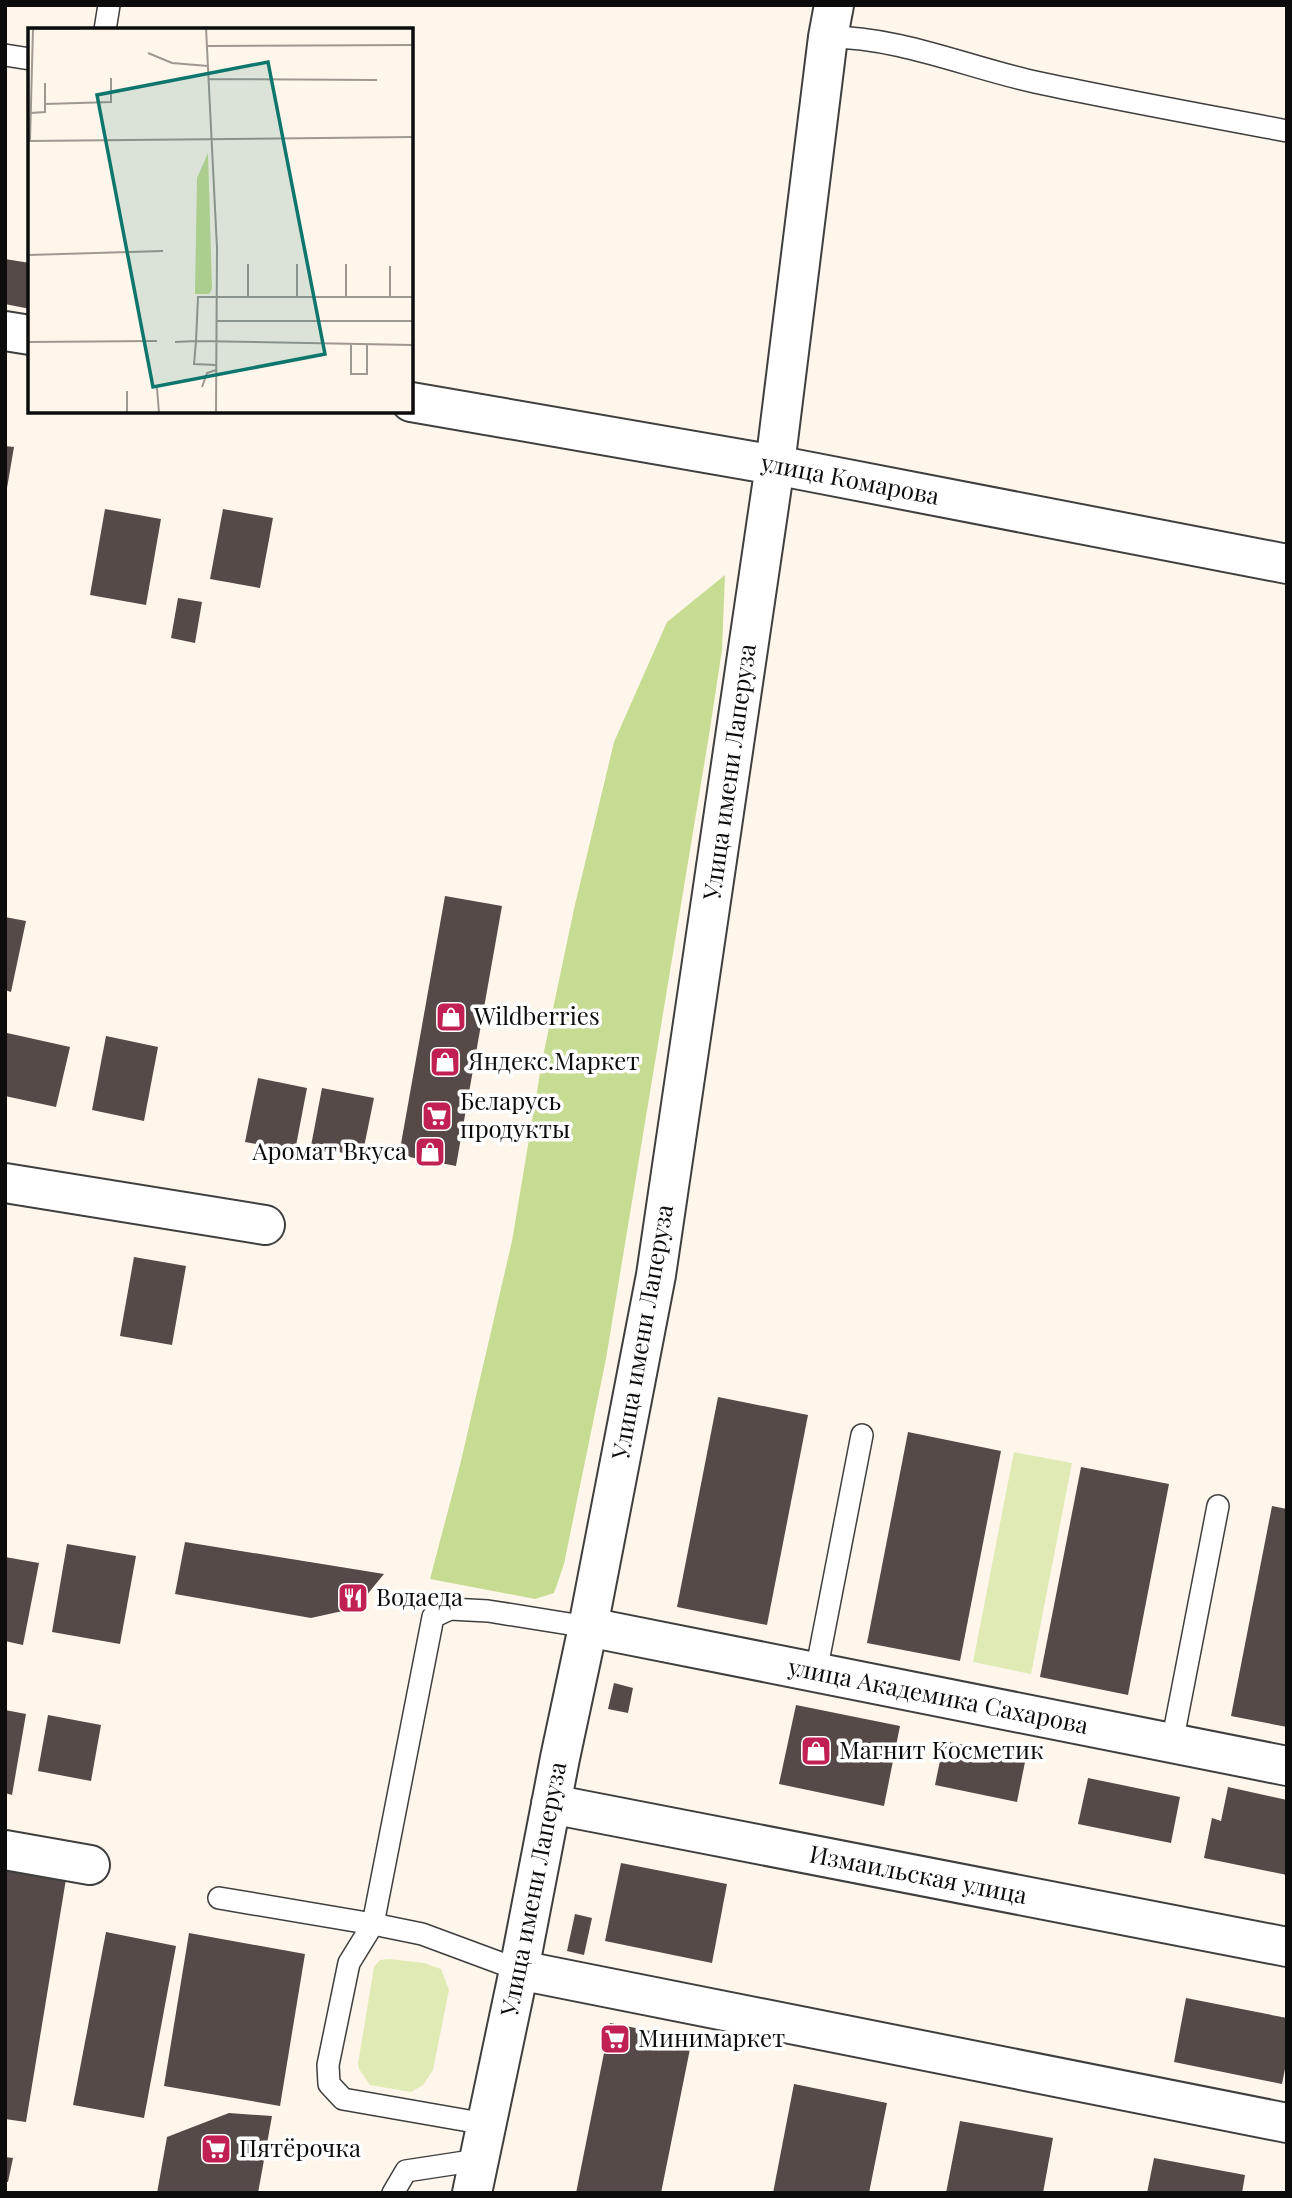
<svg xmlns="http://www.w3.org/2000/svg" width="1292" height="2198" viewBox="0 0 1292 2198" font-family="'Playfair Display',serif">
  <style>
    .green { fill: #dfeab4 }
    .forest { fill: #c7dc93 }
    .building { fill: #554a48 }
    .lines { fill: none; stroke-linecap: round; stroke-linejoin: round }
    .service-casing { stroke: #3f3f3f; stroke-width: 24 }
    .minor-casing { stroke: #3f3f3f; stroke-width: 42 }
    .tertiary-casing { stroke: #3f3f3f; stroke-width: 42 }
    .service { stroke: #fff; stroke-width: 21 }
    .minor { stroke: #fff; stroke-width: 38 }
    .tertiary { stroke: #fff; stroke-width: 38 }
    .labels { text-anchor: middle; stroke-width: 7; stroke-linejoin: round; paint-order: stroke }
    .street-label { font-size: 24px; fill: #0c0c0c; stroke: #fff }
    .poi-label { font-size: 24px; fill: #0c0c0c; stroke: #fff; text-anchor: start }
    .inset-road { fill: none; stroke: #9e9892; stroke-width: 2 }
    .view { fill: #0f766e; fill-opacity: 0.15; stroke: #0f766e; stroke-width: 3.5 }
    .inset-edge { fill: none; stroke: #0c0c0c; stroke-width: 3.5 }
  </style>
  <rect width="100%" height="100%" fill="#fff6eb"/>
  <!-- green -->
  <g class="green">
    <path d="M1014 1452 1072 1463 1031 1674 973 1662Z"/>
    <path d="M389 1959 424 1963 441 1969 449 1990 433 2070 423 2085 411 2092 370 2085 359 2069 358 2064 374 1967 380 1960Z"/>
  </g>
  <!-- forest -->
  <path class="forest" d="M725 575 722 650 710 729 606 1359 564 1564 554 1593 535 1599 430 1579 460 1465 512 1241 542 1061 574 909 614 742 667 622Z"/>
  <!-- building -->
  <g class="building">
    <path d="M5 259 30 263V309L5 304Z"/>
    <path d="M5 446 14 447 7 488H5Z"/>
    <path d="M105 509 161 519 146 605 90 595Z"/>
    <path d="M223 509 273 518 260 588 210 579Z"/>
    <path d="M178 598 202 602 195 643 171 638Z"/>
    <path d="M445 896 502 906 456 1166 399 1155Z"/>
    <path d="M5 917 26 921 11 992 5 990Z"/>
    <path d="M7 1033 70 1047 56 1107 5 1096V1042Z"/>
    <path d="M106 1036 158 1047 144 1121 92 1110Z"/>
    <path d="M258 1078 307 1088 295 1151 245 1142Z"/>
    <path d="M322 1088 374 1098 362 1157 311 1146Z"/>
    <path d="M134 1257 186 1266 172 1345 120 1336Z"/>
    <path d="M718 1397 808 1415 767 1625 677 1607Z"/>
    <path d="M908 1432 1001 1451 960 1661 867 1643Z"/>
    <path d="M1081 1467 1169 1484 1128 1695 1040 1677Z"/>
    <path d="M1272 1506 1287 1509V1727L1231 1716Z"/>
    <path d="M185 1542 384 1574 356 1608 311 1618 175 1594Z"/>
    <path d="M67 1544 136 1556 120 1644 52 1632Z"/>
    <path d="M5 1557 39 1563 23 1645 5 1641Z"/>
    <path d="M614 1683 633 1688 628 1713 608 1709Z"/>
    <path d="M796 1705 900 1726 884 1806 779 1784Z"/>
    <path d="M5 1710 26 1714 12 1795 5 1793Z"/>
    <path d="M48 1715 101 1725 91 1781 38 1771Z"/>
    <path d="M944 1741 1026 1757 1017 1802 935 1785Z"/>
    <path d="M1088 1778 1180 1797 1171 1843 1078 1824Z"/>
    <path d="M1228 1787 1287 1800V1875L1204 1858 1212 1818 1221 1821Z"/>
    <path d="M621 1863 727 1884 712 1963 605 1941Z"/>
    <path d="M5 1869 66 1879 26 2122 5 2119Z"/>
    <path d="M575 1914 592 1918 584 1955 567 1951Z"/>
    <path d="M106 1932 176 1946 144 2118 73 2105Z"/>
    <path d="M189 1933 305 1954 280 2106 164 2086Z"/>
    <path d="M1186 1998 1287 2018V2059L1282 2084 1174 2062Z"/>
    <path d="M610 2023 692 2039 661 2193H576Z"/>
    <path d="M794 2084 887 2103 869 2193H773Z"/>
    <path d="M229 2113 272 2116 258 2193H157L167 2137Z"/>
    <path d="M960 2121 1053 2138 1043 2193H946Z"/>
    <path d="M5 2157 13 2158 8 2182H5Z"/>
    <path d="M1154 2158 1245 2175 1242 2193H1147Z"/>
  </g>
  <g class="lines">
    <!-- service casing -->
    <g class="service-casing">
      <g id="service">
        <path d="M105 30 109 5"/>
        <path d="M828 37C899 37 967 67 1035 82 1119 100 1203 115 1287 131"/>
        <path d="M5 55 30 59"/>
        <path d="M816 1672 862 1435"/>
        <path d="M1172 1743 1218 1506"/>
        <path d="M219 1898 373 1924 433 1617 450 1609 488 1611 588 1627"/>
        <path d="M486 2124 343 2099 329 2084 328 2065 349 1963 373 1924 422 1934 519 1970"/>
        <path d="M393 2193 406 2171 478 2160"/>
      </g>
    </g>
    <!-- minor casing -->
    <g class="minor-casing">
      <g id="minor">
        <path d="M834 5 828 37 775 465 1287 564"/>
        <path d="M5 1183 265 1225"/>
        <path id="s1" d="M588 1627 1287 1766"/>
        <path id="s2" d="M551 1804 1287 1947"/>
        <path d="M5 1850 90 1865"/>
        <path d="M519 1970 1287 2123"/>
      </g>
    </g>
    <!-- tertiary casing -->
    <g class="tertiary-casing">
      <g id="tertiary">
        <path d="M5 331 30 335"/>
        <path d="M411 402 775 465 656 1275 588 1627 560 1758 519 1970 472 2193"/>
      </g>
    </g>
    <!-- service -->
    <use href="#service" class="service"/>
    <!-- minor -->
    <use href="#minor" class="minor"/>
    <!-- tertiary -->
    <use href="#tertiary" class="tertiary"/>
  </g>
  <!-- icons -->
  <defs>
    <g id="shop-square" transform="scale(1.575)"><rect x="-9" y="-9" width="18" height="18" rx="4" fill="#c02052" stroke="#fff"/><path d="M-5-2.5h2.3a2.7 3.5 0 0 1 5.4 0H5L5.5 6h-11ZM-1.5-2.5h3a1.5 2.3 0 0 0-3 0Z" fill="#fff"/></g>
    <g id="supermarket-square" transform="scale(1.575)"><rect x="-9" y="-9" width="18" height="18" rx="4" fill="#c02052" stroke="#fff"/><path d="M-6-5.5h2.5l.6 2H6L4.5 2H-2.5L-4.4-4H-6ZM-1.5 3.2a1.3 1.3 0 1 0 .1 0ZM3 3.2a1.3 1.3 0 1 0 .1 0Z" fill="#fff"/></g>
    <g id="restaurant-square" transform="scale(1.575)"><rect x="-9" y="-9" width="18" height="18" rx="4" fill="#c02052" stroke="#fff"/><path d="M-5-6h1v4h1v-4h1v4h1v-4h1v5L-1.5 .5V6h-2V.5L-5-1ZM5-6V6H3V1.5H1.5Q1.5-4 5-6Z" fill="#fff"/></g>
  </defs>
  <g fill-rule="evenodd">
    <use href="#shop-square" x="451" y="1017"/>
    <use href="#shop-square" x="445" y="1062"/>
    <use href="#supermarket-square" x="437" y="1116"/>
    <use href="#shop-square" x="430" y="1152"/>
    <use href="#restaurant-square" x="353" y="1598"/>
    <use href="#shop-square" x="816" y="1751"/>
    <use href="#supermarket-square" x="615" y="2039"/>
    <use href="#supermarket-square" x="216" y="2149"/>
  </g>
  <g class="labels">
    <!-- street labels -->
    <g class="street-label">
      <text transform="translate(850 480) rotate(11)" y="8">улица Комарова</text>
      <text transform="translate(730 772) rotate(-82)" y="8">Улица имени Лаперуза</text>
      <text transform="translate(643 1332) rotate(-80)" y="8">Улица имени Лаперуза</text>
      <text dy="8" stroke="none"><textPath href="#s1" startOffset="357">улица Академика Сахарова</textPath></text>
      <text dy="8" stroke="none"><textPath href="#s2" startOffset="374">Измаильская улица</textPath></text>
      <text transform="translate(534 1889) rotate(-79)" y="8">Улица имени Лаперуза</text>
    </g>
    <!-- poi labels -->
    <g class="poi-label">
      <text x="474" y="1025">Wildberries</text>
      <text x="468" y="1070">Яндекс.Маркет</text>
      <text x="460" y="1110">Беларусь<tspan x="460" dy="28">продукты</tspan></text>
      <text x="407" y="1160" text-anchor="end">Аромат Вкуса</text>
      <text x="376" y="1606">Водаеда</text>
      <text x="839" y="1759">Магнит Косметик</text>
      <text x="638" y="2047">Минимаркет</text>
      <text x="239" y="2157">Пятёрочка</text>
    </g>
  </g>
  <!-- overview -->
  <g transform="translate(28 28)">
    <rect width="385" height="385" fill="#fff6eb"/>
    <path d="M180 125 184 261 181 266H167L169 150Z" fill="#c7dc93"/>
    <path class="inset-road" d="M178 0 189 220 188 385M0 1H52M179 18 385 17M120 25 144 35 180 38M180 51 349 52M17 76 83 74V50M2 85 17 84V55M0 113 385 109M2 113 5 0M0 227 135 223M220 236V268M269 236V269M318 236V269M362 238V269M188 293H385M0 314 129 313M147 314 168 313 170 269H385M323 316V346H339V316M188 337 166 336 168 313 385 317M174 359 179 345 188 342M129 360 131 385M99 363V385"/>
    <path class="view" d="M240 34 297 326 125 359 69 67Z"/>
    <rect width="385" height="385" class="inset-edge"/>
  </g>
  <!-- border -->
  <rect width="1292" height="2198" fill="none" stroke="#0c0c0c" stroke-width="14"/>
</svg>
